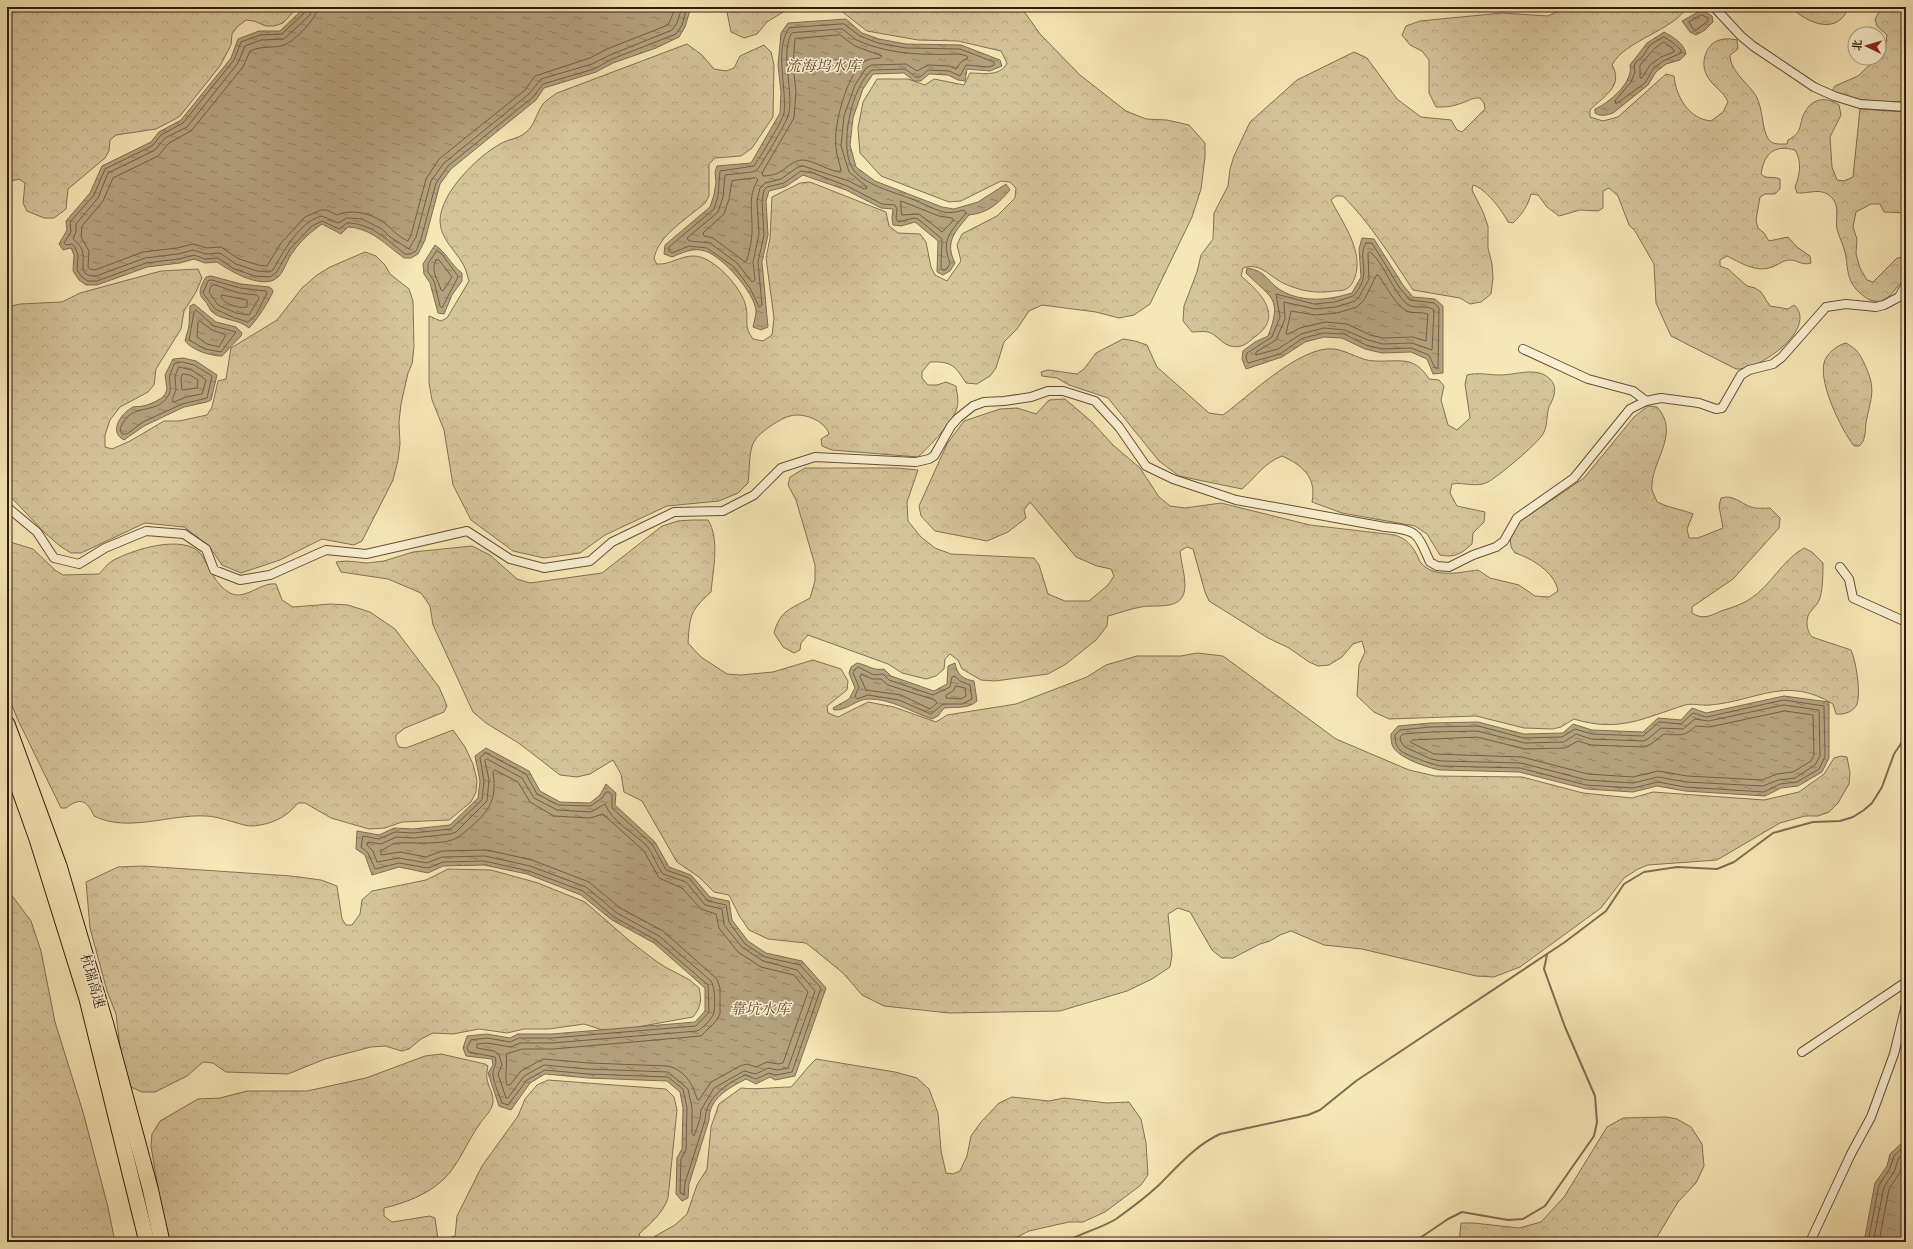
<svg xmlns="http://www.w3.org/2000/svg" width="1913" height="1249" viewBox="0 0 1913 1249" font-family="'IM FELL Great Primer','Noto Serif SC',serif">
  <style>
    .forest { fill: url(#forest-crowns); stroke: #837056 }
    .water { fill: url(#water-ripples); stroke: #806c52 }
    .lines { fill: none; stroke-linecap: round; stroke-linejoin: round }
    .shore { stroke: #725f48; stroke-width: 1 }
    .stream { stroke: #806c52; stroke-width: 2 }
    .minor-casing { stroke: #624f3a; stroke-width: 10 }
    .motorway-casing { stroke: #311c11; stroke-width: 17 }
    .minor { stroke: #faefd0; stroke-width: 8 }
    .motorway { stroke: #f7e7b6; stroke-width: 15 }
    .labels { text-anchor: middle; stroke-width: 3; stroke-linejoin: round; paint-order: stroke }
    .street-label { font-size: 14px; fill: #311c11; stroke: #faefd0 }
    .water-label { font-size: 15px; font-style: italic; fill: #5f4b37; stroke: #faefd0 }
  </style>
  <defs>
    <pattern id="forest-crowns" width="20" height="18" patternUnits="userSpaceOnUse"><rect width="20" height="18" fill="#d5c49a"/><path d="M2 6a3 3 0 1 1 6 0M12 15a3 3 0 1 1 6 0" fill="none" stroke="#b7a884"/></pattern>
    <pattern id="water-ripples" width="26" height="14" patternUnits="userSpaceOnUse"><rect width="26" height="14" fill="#b4a27e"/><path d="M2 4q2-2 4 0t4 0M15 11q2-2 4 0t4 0" fill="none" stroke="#938366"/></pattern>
  </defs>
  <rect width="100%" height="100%" fill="#f7e7b6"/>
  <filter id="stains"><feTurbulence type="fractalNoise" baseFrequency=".005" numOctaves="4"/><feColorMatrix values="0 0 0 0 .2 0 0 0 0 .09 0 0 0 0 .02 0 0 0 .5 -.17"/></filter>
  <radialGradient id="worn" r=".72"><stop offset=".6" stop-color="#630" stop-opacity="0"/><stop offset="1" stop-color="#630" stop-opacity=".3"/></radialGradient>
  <!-- forest -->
  <g class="forest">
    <path d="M7 7H298L283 23 274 26H266L254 21 246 20 237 27 232 34 231 45 220 66 180 116 175 119 156 129 116 135 110 140 109 151 105 158 68 189 66 209 54 218H44L27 211 23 203 25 183 19 179 7 182Z"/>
    <path d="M726 7H791L767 22 757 34 744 38 731 32Z"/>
    <path d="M828 7H1021L1040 34 1080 75 1126 111 1146 119 1167 120 1189 125 1205 143V157L1201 189 1192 217 1150 304 1134 315 1119 318 1096 312 1042 305 1029 311 1017 329 1004 342 996 368 990 376 977 384 966 383C955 366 952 361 930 362L922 372V378L928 385H937L946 382 956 386C957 393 959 401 957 408 952 423 930 446 918 457L832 450 822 446 821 439 829 434C825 421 804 412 790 416 781 418 760 432 755 440 748 450 750 471 748 483L738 493 719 501 667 506 605 535 580 553 544 558 513 551 471 520 453 485 444 430 432 400 429 383V316L441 321 447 318 469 281C467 275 466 269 463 264 455 250 440 238 440 221 440 193 478 156 500 144 508 139 518 139 525 133 535 126 536 113 543 104 546 100 553 96 557 93L687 44 702 55 714 69 726 71 734 68 740 56 764 45 771 52 774 65 773 117 752 148 741 156 715 158 709 164V196L705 203C687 219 658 235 654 259L657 264C670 265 680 256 693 256 713 255 743 289 746 307 749 321 743 326 753 339L763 341 772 335 774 318 766 258 770 238 772 197 800 183 810 182 886 212 889 226 898 233 920 234 926 242 931 267 935 275 947 281 961 261 957 245 962 234 997 216 1015 198 1016 188 1010 182 1001 181 961 201 949 202 881 176 860 153 858 128 863 102 877 79H908L925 85 934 79 964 85 970 73C984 73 1000 77 1007 63L1001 51 958 41 918 40 867 31 840 10Z"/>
    <path d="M1567 7H1687C1673 31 1625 40 1612 65 1624 86 1604 96 1590 110V117L1603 121 1618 117 1666 74 1674 76C1676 97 1689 119 1711 121L1723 112 1728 102C1724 92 1715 88 1709 79 1701 68 1703 54 1711 45 1718 38 1729 38 1737 40L1738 49 1730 55C1730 71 1748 83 1756 96 1764 110 1761 129 1769 140 1773 145 1781 144 1787 144L1788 140C1804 132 1798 124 1805 112 1813 97 1827 97 1839 105L1841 115 1830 137 1832 167 1837 180 1844 181 1853 177 1860 109 1906 112V213L1884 212 1880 204H1871L1856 212 1853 227 1857 239 1856 254 1860 268 1867 280 1873 282 1897 258 1906 257C1906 262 1907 270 1906 275 1905 279 1900 284 1897 287 1884 306 1872 306 1856 289 1846 278 1848 265 1845 252 1843 244 1839 237 1837 229 1835 219 1840 208 1833 199 1822 186 1810 194 1797 193L1795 187C1800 175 1802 161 1795 150 1774 144 1764 154 1761 174L1765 177 1777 178 1780 179V189L1775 194H1765L1760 197 1756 220 1758 228 1764 233 1769 241 1788 237 1797 247 1810 256 1811 263C1802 266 1798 260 1790 260 1783 260 1778 265 1772 267 1756 273 1741 263 1727 256L1720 260V266L1728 269 1747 286 1755 288 1761 292 1770 306 1788 309 1794 305C1819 328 1759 371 1736 369L1671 336 1656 303 1654 264 1635 231 1629 225 1618 196 1609 188 1603 191V208L1598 211 1580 210 1559 216 1547 207 1538 195 1531 194C1528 206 1522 214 1513 223L1508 222C1502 210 1485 188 1473 185L1472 190 1483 212 1488 226V248L1492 264 1493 278 1491 294 1481 302 1470 304 1460 298 1413 290C1391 257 1371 224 1343 196H1336L1331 200C1342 222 1364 251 1355 277 1353 282 1351 287 1346 289 1343 291 1337 291 1334 291 1316 294 1300 291 1283 283 1269 276 1260 262 1243 268L1241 276C1260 292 1284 316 1256 336 1252 339 1246 345 1241 346 1224 350 1219 335 1208 332 1203 331 1197 332 1192 332L1183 321 1184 306 1197 272 1201 255 1213 239 1214 213 1228 186 1230 169 1234 156 1250 122 1297 80 1354 52 1367 58 1397 99 1421 117 1451 120 1457 130 1462 132 1485 109 1484 103 1480 98C1472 97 1467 102 1459 104 1451 107 1444 107 1436 107L1429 93V60L1422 51 1410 45 1402 35 1406 26 1420 21 1502 13 1548 16Z"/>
    <path d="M1791 7H1848C1847 10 1845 16 1842 18 1828 33 1802 19 1791 7Z"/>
    <path d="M1885 7H1906V102C1882 101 1854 103 1832 91L1835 86 1858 76 1885 50 1887 35 1877 26 1875 19 1881 9Z"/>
    <path d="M365 252 376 256 385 265 390 274 409 289 413 301 414 347 412 364 408 373 401 404 399 422 400 444 398 460 393 480 362 541 354 545 322 539 280 560 241 573 222 565 209 546 184 527 145 523 81 553H71L60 546 45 533 7 493V307L20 304 62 302 80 293 161 271 198 269 202 278 196 292 184 311 181 329 156 369 154 385 148 392 120 407 110 420 105 435V447L112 449 130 441 164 421H179L207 415 212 407 218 381 226 379 231 348 277 320 302 288 317 275 330 267Z"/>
    <path d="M1123 339 1135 341 1147 345 1157 367 1209 413 1223 415C1249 396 1301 345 1334 349 1349 351 1361 361 1375 361 1400 362 1414 355 1429 379L1439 380 1444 386 1441 400 1448 425 1457 430 1470 418 1465 384 1467 375C1478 372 1489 375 1500 375 1516 375 1537 366 1550 379 1559 388 1553 399 1549 407 1546 416 1548 426 1543 434 1537 444 1499 476 1488 482 1476 488 1465 482 1452 484L1450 493 1457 506 1485 512 1484 522 1473 533 1472 544C1461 554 1455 558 1440 555L1427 534 1415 526 1342 513 1312 502C1317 477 1302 465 1282 456 1264 463 1256 477 1242 489L1179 476 1159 461 1108 398 1069 385 1057 378 1042 376 1041 372 1048 370 1077 374 1084 369 1096 353Z"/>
    <path d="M1846 343C1856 349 1859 352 1864 363 1877 390 1871 396 1866 423 1865 431 1866 441 1859 446H1854C1841 429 1819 384 1824 363 1826 354 1837 345 1846 343Z"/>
    <path d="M1065 399 1092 422 1113 445 1140 468 1159 497 1170 506 1185 508 1221 503 1310 525 1395 535C1406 539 1411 544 1417 555 1418 557 1419 561 1421 563 1435 579 1461 572 1478 570L1490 578 1519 585 1535 596 1549 597 1558 591C1555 572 1531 558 1515 553L1511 547 1510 536 1519 522 1584 478 1634 417 1648 406 1657 407C1682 434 1649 463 1652 490 1653 494 1656 498 1657 502 1669 508 1681 509 1693 514L1687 529 1689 538H1698L1723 528 1719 506 1721 498C1733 494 1740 503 1751 507 1756 509 1764 508 1770 508L1780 518 1779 528 1733 579 1692 607V613C1702 620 1711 616 1721 611 1730 608 1741 605 1750 599 1771 586 1781 561 1804 548L1812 552 1823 563C1823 574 1823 587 1820 598 1818 604 1815 606 1811 611 1805 617 1806 631 1812 637L1851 650C1856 661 1861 692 1857 704 1854 712 1843 715 1836 714L1833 704C1786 675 1757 701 1710 705 1701 706 1694 703 1685 705 1644 718 1619 733 1574 719L1561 727 1553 729 1524 728 1476 716 1389 719 1374 712 1357 696 1359 665 1365 652 1362 641 1353 644 1342 657 1329 665 1318 666 1309 662 1289 648 1268 638 1209 601 1205 592 1193 549 1187 547 1180 551C1181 563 1185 574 1185 585 1185 612 1157 604 1141 607 1130 609 1119 613 1108 616L1107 626 1096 640 1066 664 1048 674 995 681 981 680 962 669 958 660 950 654 945 659 944 669 936 676 926 679 902 673 888 664 808 635 801 643 800 650 794 653 783 647 774 633C780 610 791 609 810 598L815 581V565L796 500 788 485 790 477 805 468H896L918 470 907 502 908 521 921 537 935 548 951 554 1034 558 1039 565 1048 594 1065 601H1089L1108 585 1114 576 1111 569 1097 566 1076 557 1030 502 1024 510 1026 518 1008 532 987 541 935 531 921 516 919 506 947 444 964 421 1000 409 1017 408 1036 414 1049 400Z"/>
    <path d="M692 520H708C720 539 713 570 711 592 690 611 690 615 688 643L701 657 727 674 741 675 773 672 813 660 841 669 848 681 847 690 827 706 828 713 838 717 868 702 894 707 936 722 947 715 1016 704 1087 677 1106 665 1137 656H1181L1197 653 1223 656 1336 739 1409 770 1435 776 1522 777 1583 793 1632 798 1653 792 1764 800 1799 792 1824 774 1834 758 1841 756 1847 757 1850 773 1849 784 1838 803 1829 812 1818 816H1805L1780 823 1717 860 1648 865 1638 869 1624 878 1601 908 1520 967 1494 977 1476 976 1362 949 1324 945 1291 931 1280 935 1270 941 1260 944 1233 958H1222L1212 950 1190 912 1178 908 1168 914 1172 955 1170 967 1152 979 1127 991 1060 1011 949 1013 884 1006 862 995 843 973 806 943 768 939 749 930 740 917 729 895 714 892 699 877 677 862 642 801 624 792 621 774 613 760 590 774 577 777 560 775 520 744 486 723 473 712 433 625 430 606 421 593 388 579 341 572 336 562 347 561 367 563 384 561 413 552 472 546 490 555 517 579 530 583 602 573 662 526 678 521Z"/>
    <path d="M7 541 33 549 55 570 63 575 99 574C103 570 107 564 112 561 131 550 184 533 201 554 210 567 214 584 230 593 245 601 260 582 276 584L282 600 293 607 331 604 348 605 370 612 395 629 439 687 447 706 444 712 405 728 396 735V741L399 747 406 748 453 730 465 747 473 764 477 780 476 792 471 802 449 820 402 822 385 828 369 829 331 818 305 803H298C286 818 272 824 253 826 244 827 220 816 206 816 169 814 128 833 94 816 87 800 80 797 66 808H61L17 718 7 693Z"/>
    <path d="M143 866 291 876 321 880 337 886 342 919 346 925H352L360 914 362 900 372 891 426 880 448 869 491 870 538 883 585 902 631 942 656 961 665 967 690 980 699 988C702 1000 701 1007 693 1017L609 1032 584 1024 549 1029H524L507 1033 479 1029 453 1034 433 1033 421 1039 409 1049 402 1051 385 1046 371 1047 325 1059 288 1074 226 1072 213 1063 203 1062 187 1076 155 1092H142L131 1087 121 1056 116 1014 107 991 90 928 86 882 118 867Z"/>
    <path d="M7 889 31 921 41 951 55 1022 83 1112 108 1207 115 1242H7Z"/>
    <path d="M441 1054 485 1064 488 1066C483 1084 494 1089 493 1102 492 1111 484 1117 479 1125 467 1142 459 1164 444 1179 427 1195 405 1203 384 1208V1216L392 1222 430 1216 435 1218 438 1239H446L455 1236 457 1216 482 1166 518 1116 525 1099 537 1085 548 1080 666 1089 674 1097 677 1110 668 1198C663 1213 651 1223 639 1234L641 1240 650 1239 675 1225 687 1214 697 1185 707 1169 711 1127 719 1104 741 1088C758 1090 774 1087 791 1087 800 1078 806 1068 816 1059L895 1072 917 1078 929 1089 938 1113 941 1151 946 1173 953 1174 960 1171 967 1156 971 1136 981 1122 999 1103 1012 1097 1049 1101 1064 1098 1107 1103 1129 1102 1141 1119 1146 1143 1148 1175 1141 1185 1105 1212 1083 1222H1069L1029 1231 1008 1242H167L151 1146 152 1134 160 1121 198 1099 220 1098 247 1091H307L366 1078 425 1056Z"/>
    <path d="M1666 1117 1677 1119 1691 1127 1702 1144 1704 1166 1696 1183 1678 1202 1654 1242H1459L1461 1223H1474L1519 1228 1541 1222 1564 1197 1607 1127 1623 1118Z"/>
  </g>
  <!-- water -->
  <g class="water">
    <path d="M305 7H691L685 27 679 37 656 48 613 63 596 72 544 88 536 100 451 169 440 184 425 240 418 254 411 258H404C386 245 371 228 348 227L341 234 322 224C312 231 300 241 293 252 287 259 285 270 279 276 265 292 230 271 217 262L205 263 194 259 180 263 147 267 97 285H86L79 280 73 271 74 255 71 248 63 250 59 244 67 230 66 221 90 193 102 166 151 142 159 132 181 120 231 58 238 39 259 31H280Z"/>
    <path d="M1702 10 1712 16 1713 22 1705 30 1696 35 1690 32 1682 21Z"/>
    <path d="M846 19 862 33 879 39 906 44 961 45 1000 60 1002 66 990 71 967 69 965 81 958 80 948 75 929 74 921 81H914L904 73 873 74 863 89 853 118 850 145 856 167 875 181 942 207 954 209 978 202 1006 184 1010 190C998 204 988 213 969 215 956 231 944 241 955 263L950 271 943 275 937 272 938 241 915 222 901 226 893 225 892 218 893 209 881 208 846 190 803 175 785 187 769 191 766 201 768 235 762 262 768 327 761 330 753 327C754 322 756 316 756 311 755 293 722 256 705 251 693 247 682 253 672 257L664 254 665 245 710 207 714 195 716 182 715 172 717 166 751 163 780 113 781 92 778 65 781 33 788 23Z"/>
    <path d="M1664 32C1673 37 1684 43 1686 54L1680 60 1666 64 1656 72 1648 85 1613 113C1608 115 1600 117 1595 113V109C1609 103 1634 82 1630 65L1647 43Z"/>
    <path d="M1362 238 1374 239 1403 285 1413 297 1435 299 1443 306V373L1433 374 1427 359 1411 352 1382 353 1365 349 1342 338 1324 337 1305 342 1282 357 1246 369 1242 359 1243 351 1255 342 1268 336C1283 298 1271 298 1246 273L1247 268C1267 271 1267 282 1282 291 1304 303 1329 300 1352 293L1361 277 1359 249Z"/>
    <path d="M435 245C446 252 451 265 462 273V281L452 295 444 314 438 313 430 283 424 274 423 264Z"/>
    <path d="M211 276 241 284 269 287 272 289 273 292C267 304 259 317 250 327L249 328C239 319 223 321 212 312 209 309 208 304 205 301 197 294 200 287 206 277Z"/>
    <path d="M194 304 216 322 236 327 242 333 241 336 222 356C210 356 192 350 185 341L189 326 190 306Z"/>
    <path d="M183 358 196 361 217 375 211 400 207 402 184 407 144 426 124 440C108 432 121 413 133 407 136 406 139 407 143 406 148 405 155 402 160 399 164 397 166 393 167 389L165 375 173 359Z"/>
    <path d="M857 663C868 665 873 671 884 669L891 676 934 691 947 684 948 666 955 663C957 674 962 679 974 681L977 701C969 709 955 707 944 708L938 716 932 719C911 712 892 699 869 699 856 699 847 711 834 710L833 708 849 699 855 688 849 673 851 667Z"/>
    <path d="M1784 696 1829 702V758L1822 772 1798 786 1781 788 1765 796 1685 791 1657 786 1633 792 1586 789 1519 772 1440 770C1428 768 1399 758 1393 747 1391 743 1391 738 1391 734L1398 726 1430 723 1478 722 1524 734 1563 733 1573 724 1592 730 1643 732 1658 718 1681 720 1692 708 1706 713Z"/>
    <path d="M486 748 529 771 540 791 560 802 590 803 600 795 606 784 616 793 615 805 655 842 669 867 691 875 710 897 729 901 732 920 748 941 766 953 802 961 826 988 795 1076 775 1080 770 1077 756 1084 746 1079C729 1088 709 1098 709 1120L689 1184 688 1198 682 1201 676 1194 677 1158 682 1149 683 1108 680 1092 667 1081 588 1078 545 1074 530 1083 511 1110 499 1106 488 1073 493 1065 492 1059 466 1056 463 1048 467 1036 487 1034 510 1038 518 1034H552L695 1022 705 1011V988L654 943 612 920 581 895 527 874 484 865 443 866 428 873 399 867 372 875 365 855 356 849 357 831 379 835 394 828 413 829 450 825 478 798 480 781 475 756Z"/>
    <path d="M1906 1139V1242H1864L1875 1183 1887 1166 1890 1154Z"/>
  </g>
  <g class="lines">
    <!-- shore -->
    <g class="shore">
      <path d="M307 7 306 11 282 34 260 35 241 42 234 60 183 123 161 135 152 146 105 169 94 195 70 222 71 232 64 243 66 245 72 244 75 247 78 255 77 270 82 277 88 281H97L146 263 179 259 194 255 205 259 218 258 234 269 255 276 270 277 276 273 290 249 312 226 322 221 339 229 347 223C371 223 387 240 405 254H410L416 251 421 239 436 183 448 166 533 97 543 84 594 69 612 59 676 34 682 25 687 7"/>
      <path d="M312 7 310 15 284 39 261 40 245 46 238 63 187 127 165 138 155 150 108 173 98 198 76 224V232L73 239C78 243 83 248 83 255 84 267 79 276 96 276L145 258 178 254 193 250 206 254 220 253 236 264 257 271 269 272 273 270C283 252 300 221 322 216L338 223 347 218 362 219 382 229 390 237 409 249 416 237 431 181 444 163 529 94 541 79 592 64 610 55 672 30 677 23 682 7"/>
      <path d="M318 7C318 17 294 42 284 45 272 49 263 45 250 51L243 67 191 131 169 143 158 156 113 178 103 201 82 226 81 237 89 251 88 267 90 269 95 270 143 252 177 248 193 244 207 248 221 247 239 259 258 265 267 266 281 243 305 217 321 210H327L337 215C352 208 375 214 388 226 394 231 400 238 408 241L411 235 426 179 439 159 525 90 535 76 590 58 607 49 668 25 676 7"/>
      <path d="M1702 15 1708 18V21L1696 30 1693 29 1689 22Z"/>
      <path d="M844 24 860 36 878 43 906 48 960 49 994 62V65L989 67 966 65 960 76 949 71 928 70 920 77H916L905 69 872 70C852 85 838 148 853 169 862 184 896 193 912 199 922 203 931 208 940 211 948 214 956 212 964 210L966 213C952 231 940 238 950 263L947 269 943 270 941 268 942 239 918 219 914 218 898 222 896 218 897 209 895 205 882 204 847 186 813 173 801 171 784 183 767 187 764 190 762 201 764 235 758 262 762 305 759 307 750 288 734 267 707 248 689 246 672 253 669 251V247L714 209 718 196 720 171 754 166C760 157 782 122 784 113 787 87 774 50 789 28Z"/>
      <path d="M842 29C848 32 853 39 859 41 891 55 926 55 960 54L967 56 968 58 961 62 956 69 949 66 928 65 917 71 906 64 872 65 866 68 855 85 844 116 841 146 849 172 866 186 867 188 864 189 849 181 803 166 798 167 781 179 765 183 760 188 757 201 759 234 753 262 755 280 752 282 737 263 710 243 689 241 687 238 718 212 723 197 725 175 752 172 757 170C763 162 785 125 788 116 795 94 779 51 792 33Z"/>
      <path d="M840 35 855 46 882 56 880 58C875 59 870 58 865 61 847 73 833 126 836 147 836 155 840 163 841 171 833 174 814 160 803 160 793 160 786 169 778 173 774 175 767 176 763 176L762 173 794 118 796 92 793 65 795 39Z"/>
      <path d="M1664 37 1672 42 1681 50V53L1663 61 1653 69 1645 83 1616 104 1615 101 1631 82 1635 72 1634 66 1636 62 1643 56 1650 45Z"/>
      <path d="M1664 42 1674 50V52L1661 57 1650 65 1642 78H1640V65L1654 49Z"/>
      <path d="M756 178 758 180C747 196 753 215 752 232 752 241 749 251 747 260L745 262 713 238 704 236 703 233 724 214 729 199 732 181Z"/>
      <path d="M901 201 939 216 952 218 954 220 942 232 919 214 902 215Z"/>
      <path d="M1366 243H1372L1399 287 1410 300 1434 303 1439 308 1438 368H1435L1429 355 1411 348 1382 349 1366 345 1344 334 1324 333 1303 338 1280 354 1248 363 1246 358 1247 353 1272 337 1280 317 1276 294 1314 304 1335 302 1353 296C1374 275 1356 258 1366 243Z"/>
      <path d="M437 251 441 253 458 276 457 279 442 308 440 306 434 281 428 272V264Z"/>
      <path d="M1370 252C1384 262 1392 291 1407 304 1414 310 1427 304 1434 310L1432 350 1412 343 1383 344 1368 340 1345 330 1324 328 1301 334 1278 349 1256 355V352L1276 340 1285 319 1284 302 1315 309 1336 307 1355 301 1359 297 1369 279 1368 254Z"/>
      <path d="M436 260H439L452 277 443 291 441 290C438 279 430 271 436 260Z"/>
      <path d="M1377 275 1379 276C1386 286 1397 308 1409 312 1415 313 1422 312 1428 314L1426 341 1413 337 1383 338 1370 335 1347 324 1325 322 1300 328 1289 334H1286L1291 311 1315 315 1337 313 1357 307 1364 300Z"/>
      <path d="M212 280 240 288 266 291 267 293 256 315 248 322 235 318 215 309 203 293 208 281Z"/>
      <path d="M215 285 239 293 257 295 259 298 249 315 236 313 218 305 209 292 211 286Z"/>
      <path d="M222 295 247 300V307C239 309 224 304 221 297Z"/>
      <path d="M196 310 214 326 236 332 221 352 205 349 189 340 194 312Z"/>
      <path d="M200 321 212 330 226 335 219 347 207 344 197 337 198 322Z"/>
      <path d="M182 362 194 365 212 376 207 398 182 404 143 422 127 434H122L120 429C131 400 155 417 168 396 173 389 168 382 170 375 171 371 173 368 174 364Z"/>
      <path d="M179 367 192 370 206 380 202 394 186 397 174 402 172 400 176 390 175 377Z"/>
      <path d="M183 374 190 375 198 380 197 388 182 390 181 378Z"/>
      <path d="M858 667 874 675 883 674 889 680 933 695 950 687 952 677 955 676 960 681 970 685 972 699 962 704H943L931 714 899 700 868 695 857 699 855 696 859 687 853 673Z"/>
      <path d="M862 674 872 679H881L888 685 935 700 937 703 930 709 901 695 866 690 860 677Z"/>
      <path d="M956 686 965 688 966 696 961 699 946 698V695L953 691Z"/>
      <path d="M1784 700 1824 706 1825 757 1819 769 1797 782 1780 784 1764 792 1685 787 1658 782 1633 788 1586 785 1520 768 1441 766C1433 765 1406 755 1401 751 1396 746 1395 741 1395 735L1400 730 1431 727 1478 726 1524 738 1562 737 1575 729 1592 734 1643 736 1659 722 1681 724 1693 713 1706 717Z"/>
      <path d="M1784 705 1819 710 1820 756 1815 765 1795 778 1778 780 1763 786 1686 782 1658 777 1633 783 1587 780 1521 763 1441 761 1431 759 1405 747 1401 742 1400 737 1403 734 1431 732 1477 731 1525 743 1564 742 1576 734 1591 739 1644 741 1649 738 1661 728 1683 729 1695 719 1708 721Z"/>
      <path d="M1785 711 1813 715 1814 755 1811 761 1793 772 1777 774 1762 780 1687 776 1658 771 1633 777 1588 774 1522 757 1434 754 1410 742 1412 740 1477 737 1525 749 1565 748 1578 741 1591 745 1644 747 1651 744 1664 734C1680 735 1684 737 1696 726L1709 727Z"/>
      <path d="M486 753 526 774 537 794 558 805 591 806 602 798 606 792H609L612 795V808L652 844 666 870 689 878 708 901 726 905 729 922 745 944 765 957 800 965 821 988 792 1072 776 1075 769 1073 756 1079 745 1075C726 1084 706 1097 705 1120L685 1183 684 1195 680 1192 681 1159 686 1150 687 1108 683 1089 668 1077 588 1074 545 1070 527 1080 508 1105 502 1103C499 1094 494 1084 493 1075 492 1068 498 1066 495 1057L469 1052 467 1048 471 1040 487 1038 510 1042 519 1038H552L696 1026 709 1012 708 985 656 940 614 917 583 891 529 871 484 861 443 862 428 868 399 863 375 869 368 853 361 847 363 836 379 839 395 832 413 833 451 829 482 800 484 781 480 758Z"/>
      <path d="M487 759 522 778 534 798 557 810 591 812 605 804C612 822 634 833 647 846 654 854 656 866 663 874L686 882 705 905 722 909 724 925 742 947 763 961 797 970 815 991 788 1068 777 1070 768 1068 756 1074 744 1071 714 1088 701 1110 700 1119 694 1136 692 1134V1108L688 1089 668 1072 588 1069 544 1065 524 1076 508 1098H506L498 1074 502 1065 499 1055 494 1051 477 1048V1044L487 1043 511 1047 520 1043H552L697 1031C703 1028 710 1021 713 1015 716 1009 715 986 711 981L659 936 617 913 586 887 530 866 485 856 442 857 427 863 399 858 377 862 373 851 367 845 368 842 381 844 396 837 413 838 451 834 456 832 487 801 489 780 485 761Z"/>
      <path d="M495 770 518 782 530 802 554 816 590 818 603 814 644 851 659 878 682 888 701 909 716 914 719 928 738 952 761 967 794 975 808 992 783 1063 778 1064 767 1062 756 1067 747 1064 740 1066 711 1082 699 1100 697 1099C693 1084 684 1069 667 1066L589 1063 543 1059 521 1071 510 1085H507C504 1074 508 1065 506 1054L522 1049H553L701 1036 716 1021 720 1014V988L717 979 663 931 620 908 589 882 532 860 487 850 442 851 426 857 400 852 381 855V850C386 849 392 843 398 843 416 842 443 846 459 837 482 817 499 807 493 772Z"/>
      <path d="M1868 1242 1879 1185 1890 1168 1894 1156 1906 1144"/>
      <path d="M1873 1242 1884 1187 1895 1170 1898 1159 1906 1150"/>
      <path d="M1879 1242 1889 1189 1899 1174 1906 1159"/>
    </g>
    <!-- stream -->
    <g class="stream">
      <path d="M1065 1242C1081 1233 1102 1228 1116 1219 1130 1209 1146 1197 1159 1185 1178 1166 1196 1145 1220 1134L1308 1115 1320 1110 1356 1081 1565 942 1606 911 1624 884 1644 872 1677 867 1717 869 1734 862 1773 833 1813 822 1840 821 1853 817 1864 810 1872 803 1882 787 1894 754 1906 736"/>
      <path d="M1414 1242 1448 1219 1462 1212 1508 1220 1523 1219 1545 1206 1594 1136 1597 1122 1595 1096 1565 1027 1544 969 1547 955"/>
    </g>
    <!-- minor casing -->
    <g class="minor-casing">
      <g id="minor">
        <path d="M1714 7 1741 36 1753 46 1814 87 1834 96 1860 104 1906 107"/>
        <path d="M1523 349 1588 379 1633 391 1646 401"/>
        <path d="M7 507 37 532 54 558 79 564 105 548 146 531 184 534 206 549 214 570 240 580 270 575 326 550 366 554 467 531 510 559 544 568 590 561 612 542 674 512 723 511 754 495 781 468 815 457 916 462 929 459 934 456 951 426 958 418 973 406 984 402 1004 401 1031 397 1048 391H1063L1095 401 1119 427 1146 466 1173 479 1236 500 1385 527C1418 530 1417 533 1430 562L1437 566 1449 567 1473 555 1496 547 1504 541 1517 518 1574 478 1630 409 1646 401 1661 398 1699 403 1716 409 1722 408 1741 375 1749 370 1773 364 1782 357 1826 307 1846 304 1876 307 1884 305 1899 297 1906 284"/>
        <path d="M1840 567 1849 579 1853 598 1906 622"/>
        <path d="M1802 1052 1906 982"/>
        <path d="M1810 1242 1851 1154 1871 1117 1894 1054 1906 1005"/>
      </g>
    </g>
    <!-- motorway casing -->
    <g class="motorway-casing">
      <g id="motorway">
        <path d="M7 724 59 866 106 1025 150 1188 162 1242"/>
        <path d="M7 755 37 839 87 999 147 1242"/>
      </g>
    </g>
    <!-- minor -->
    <use href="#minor" class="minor"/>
    <!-- motorway -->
    <use href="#motorway" class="motorway"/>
  </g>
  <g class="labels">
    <!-- street labels -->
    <g class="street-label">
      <text transform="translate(93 981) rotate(74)" y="5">杭瑞高速</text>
    </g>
    <!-- water labels -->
    <g class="water-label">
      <text x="823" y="71">流海坞水库</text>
      <text x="760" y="1014">靠坑水库</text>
    </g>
  </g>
  <!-- margin -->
  <rect width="1913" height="1249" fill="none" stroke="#f7e7b6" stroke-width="24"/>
  <rect x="8" y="8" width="1897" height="1233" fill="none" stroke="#311c11" stroke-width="2"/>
  <rect x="12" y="12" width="1889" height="1225" fill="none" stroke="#311c11"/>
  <!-- north arrow -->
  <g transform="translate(1867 46) rotate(275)"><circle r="19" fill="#faefd0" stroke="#aa9b84"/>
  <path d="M0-3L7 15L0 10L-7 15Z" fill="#8f2418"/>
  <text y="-6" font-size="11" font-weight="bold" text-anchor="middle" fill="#311c11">北</text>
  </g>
  <rect width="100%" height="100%" filter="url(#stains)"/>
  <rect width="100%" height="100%" fill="url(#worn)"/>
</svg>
